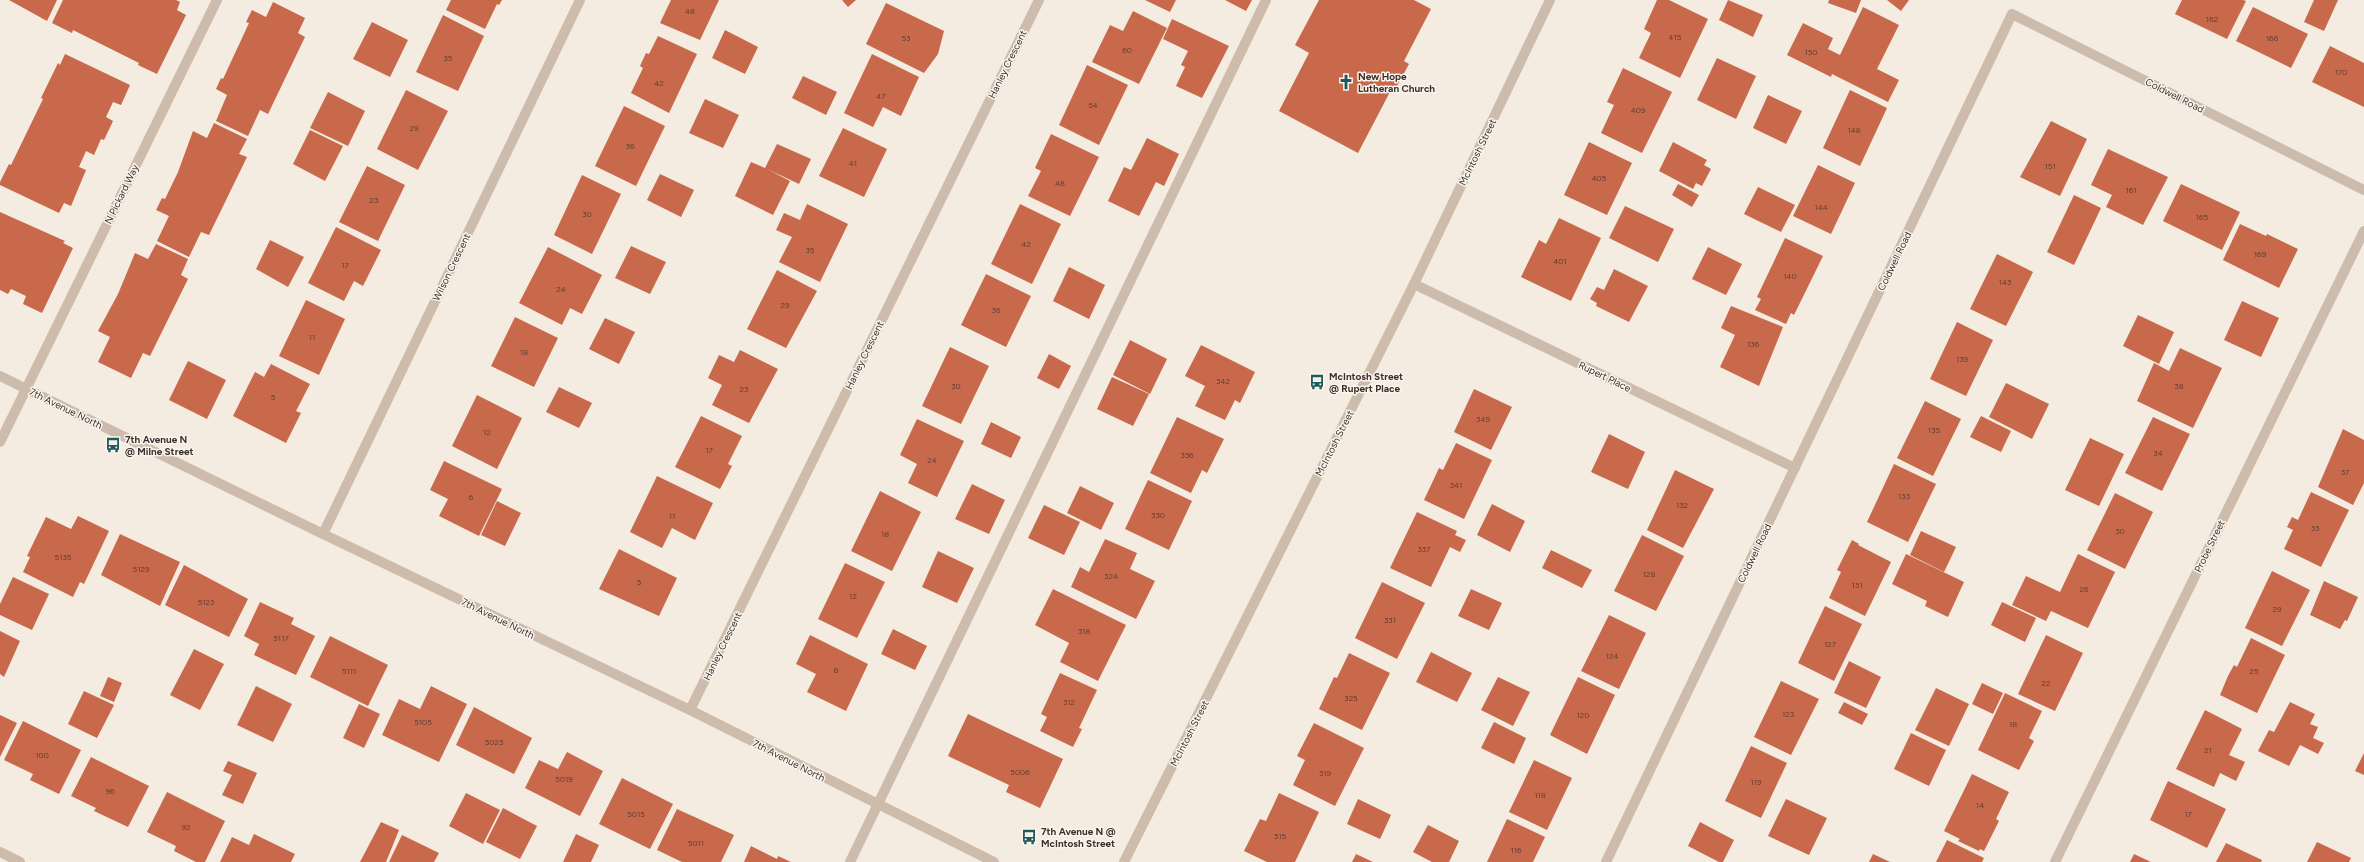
<svg xmlns="http://www.w3.org/2000/svg" width="2364" height="862" viewBox="0 0 2364 862" font-family="Figtree,sans-serif">
  <style>
    .building { fill: #c8694b }
    .lines { fill: none; stroke-linecap: round; stroke-linejoin: round }
    .service { stroke: #cdbbac; stroke-width: 10 }
    .minor { stroke: #cdbbac; stroke-width: 10 }
    .tertiary { stroke: #cdbbac; stroke-width: 10 }
    .labels { text-anchor: middle; stroke-width: 3; stroke-linejoin: round; paint-order: stroke }
    .number-label { font-size: 8px; fill: #5e3e33 }
    .street-label { font-size: 10px; fill: #3b302b; stroke: #fbf5ee }
    .poi-label { font-size: 10px; font-weight: bold; fill: #3b302b; stroke: #fbf5ee; text-anchor: start }
  </style>
  <rect width="100%" height="100%" fill="#f4ebe1"/>
  <!-- building -->
  <g class="building">
    <path d="M9 0H57L47 21Z"/>
    <path d="M63 0H176L180 2 177 10 186 15 157 74 138 65 139 63 73 30 72 33 52 23Z"/>
    <path d="M451 0H502L499 5 497 4 485 29 446 10Z"/>
    <path d="M671 0H719L700 40 660 23Z"/>
    <path d="M842 0H856L848 7Z"/>
    <path d="M1145 0H1176L1170 12Z"/>
    <path d="M1225 0H1252L1246 11Z"/>
    <path d="M1319 0H1414L1431 9 1404 61 1409 64 1395 90 1392 88 1358 153 1279 111 1309 53 1295 45Z"/>
    <path d="M1657 0H1669L1708 19 1680 78 1639 58 1651 33 1644 29Z"/>
    <path d="M1728 0 1763 15 1753 37 1719 20Z"/>
    <path d="M1829 0H1861L1856 13 1828 3Z"/>
    <path d="M1887 0H1909L1901 11Z"/>
    <path d="M2182 0H2243L2246 1 2227 39 2175 14Z"/>
    <path d="M2314 0H2338L2324 31 2304 22Z"/>
    <path d="M273 2 305 18 298 33 305 37 268 114 260 110 248 136 216 121 227 95 216 89 221 78 223 79 249 23 246 22 252 10 266 17Z"/>
    <path d="M886 3 944 31 938 54 924 73 866 44Z"/>
    <path d="M1863 7 1899 25 1877 69 1899 80 1888 102 1832 74 1831 77 1787 55 1803 23 1833 38 1828 49 1840 55Z"/>
    <path d="M2253 7 2308 34 2291 68 2236 41Z"/>
    <path d="M1133 11 1167 28 1139 84 1092 62 1110 25 1123 31Z"/>
    <path d="M443 15 484 36 458 91 416 72Z"/>
    <path d="M1172 19 1229 46 1202 98 1176 86 1185 67 1181 65 1188 51 1163 39Z"/>
    <path d="M372 22 408 40 390 77 353 59Z"/>
    <path d="M725 30 758 47 745 74 712 58Z"/>
    <path d="M658 36 697 54 669 113 631 93 643 68 640 66 646 53 649 54Z"/>
    <path d="M2330 46 2364 63V107L2312 82Z"/>
    <path d="M65 54 130 85 121 105 113 102 106 117 113 121 104 140 101 139 94 155 86 151 79 167 86 170 71 206 64 203 59 213 0 185V182L9 164 11 165 43 99 41 98 58 63 60 65Z"/>
    <path d="M872 54 919 77 901 116 883 107 873 127 844 113Z"/>
    <path d="M1717 58 1756 76 1736 119 1697 100Z"/>
    <path d="M1087 65 1128 85 1099 145 1059 125Z"/>
    <path d="M1623 68 1672 92 1642 153 1601 133 1614 105 1607 102Z"/>
    <path d="M803 76 837 92 826 115 792 98Z"/>
    <path d="M406 90 448 111 418 170 377 149Z"/>
    <path d="M1850 90 1887 108 1860 166 1823 148Z"/>
    <path d="M328 92 365 111 348 146 310 128Z"/>
    <path d="M1768 95 1802 111 1786 144 1753 128Z"/>
    <path d="M705 99 739 115 723 148 689 133Z"/>
    <path d="M624 106 665 126 636 186 595 166Z"/>
    <path d="M2051 121 2087 139 2060 196 2020 177Z"/>
    <path d="M214 123 247 139 239 154 247 157 209 235 201 232 189 257 157 241 169 216 156 210 162 198 165 199 178 172 193 131 207 138Z"/>
    <path d="M843 128 887 149 864 197 819 176Z"/>
    <path d="M310 130 343 146 325 181 293 164Z"/>
    <path d="M1051 134 1099 157 1070 216 1028 196 1041 171 1035 168Z"/>
    <path d="M1147 138 1179 154 1164 186 1156 182 1139 216 1108 201 1124 167 1131 170Z"/>
    <path d="M1589 142 1632 163 1607 215 1564 195Z"/>
    <path d="M1673 142 1707 160 1704 165 1711 169 1702 186 1696 183 1693 189 1659 171Z"/>
    <path d="M777 144 811 159 799 184 767 169 790 181 773 215 735 196 751 162 765 168Z"/>
    <path d="M2108 149 2168 177 2143 225 2106 207 2112 195 2091 185Z"/>
    <path d="M1818 165 1855 183 1831 234 1793 216Z"/>
    <path d="M367 166 405 185 378 241 339 222Z"/>
    <path d="M660 174 694 190 681 217 647 200Z"/>
    <path d="M582 175 621 194 592 254 554 235Z"/>
    <path d="M1678 184 1699 195 1692 207 1672 195Z"/>
    <path d="M2181 184 2240 212 2222 250 2163 221Z"/>
    <path d="M1758 187 1795 205 1781 232 1744 214Z"/>
    <path d="M2074 195 2101 208 2074 265 2047 252Z"/>
    <path d="M807 204 848 224 820 282 779 262 792 237 776 230 784 213 800 220Z"/>
    <path d="M1020 204 1061 224 1032 284 991 264Z"/>
    <path d="M1625 206 1674 229 1658 262 1609 238Z"/>
    <path d="M0 212 65 241 63 243 73 248 42 313 23 304 26 296 11 289 8 294 0 290Z"/>
    <path d="M1559 218 1601 238 1571 301 1521 277 1539 240 1546 244Z"/>
    <path d="M2240 224 2266 236 2267 234 2298 249 2279 288 2223 260Z"/>
    <path d="M336 227 381 250 363 286 354 281 344 301 308 283Z"/>
    <path d="M1785 238 1823 256 1794 315 1791 313 1786 324 1755 310 1761 299 1757 297Z"/>
    <path d="M270 240 304 257 288 287 256 269Z"/>
    <path d="M156 244 188 259 181 275 188 279 150 356 143 353 131 378 98 362 110 337 98 331 118 294 135 253 148 259Z"/>
    <path d="M631 246 666 262 650 294 615 278Z"/>
    <path d="M548 247 602 275 582 314 570 308 562 325 519 303Z"/>
    <path d="M1708 247 1742 264 1726 295 1692 279Z"/>
    <path d="M1997 254 2033 272 2006 326 1970 309Z"/>
    <path d="M1069 267 1105 285 1089 319 1053 301Z"/>
    <path d="M1614 269 1648 286 1629 322 1596 306 1597 303 1590 299 1597 287 1604 290Z"/>
    <path d="M777 270 817 291 786 348 747 329Z"/>
    <path d="M986 274 1031 296 1006 347 961 325Z"/>
    <path d="M306 300 345 319 319 375 279 356Z"/>
    <path d="M2242 301 2279 318 2261 357 2224 340Z"/>
    <path d="M1731 306 1783 327 1759 386 1720 367 1735 335 1721 328Z"/>
    <path d="M2138 315 2174 332 2159 364 2123 346Z"/>
    <path d="M515 317 558 338 534 387 491 366Z"/>
    <path d="M605 318 635 332 619 364 589 349Z"/>
    <path d="M1957 322 1993 340 1966 396 1930 379Z"/>
    <path d="M1130 340 1167 359 1150 394 1113 375Z"/>
    <path d="M1201 345 1255 372 1240 403 1235 400 1225 420 1195 406 1205 386 1185 376Z"/>
    <path d="M950 347 989 366 961 424 922 406Z"/>
    <path d="M2180 348 2222 368 2193 428 2137 401 2154 363 2169 371Z"/>
    <path d="M740 350 778 369 749 423 712 405 722 385 708 378 719 355 734 362Z"/>
    <path d="M1049 354 1071 366 1059 389 1037 378Z"/>
    <path d="M188 361 226 380 207 419 169 400Z"/>
    <path d="M271 364 310 384 296 411 301 413 286 443 233 416 255 372 264 377Z"/>
    <path d="M1112 377 1149 394 1133 426 1097 409Z"/>
    <path d="M2006 383 2049 404 2032 439 1989 417Z"/>
    <path d="M559 387 592 403 579 428 546 412Z"/>
    <path d="M1474 389 1512 407 1491 450 1454 432Z"/>
    <path d="M477 395 522 418 497 469 452 446Z"/>
    <path d="M1925 401 1961 419 1933 476 1897 458Z"/>
    <path d="M701 416 742 436 728 464 732 466 720 489 675 467Z"/>
    <path d="M1981 416 2011 431 2001 452 1970 437Z"/>
    <path d="M1177 417 1224 439 1207 473 1202 470 1191 493 1150 473Z"/>
    <path d="M2153 417 2190 434 2162 491 2125 473Z"/>
    <path d="M917 419 964 441 937 497 908 483 917 464 900 455Z"/>
    <path d="M991 422 1021 437 1011 458 981 444Z"/>
    <path d="M2343 429 2364 440V483L2353 505 2318 487Z"/>
    <path d="M1609 434 1645 452 1628 489 1591 472Z"/>
    <path d="M2090 438 2124 454 2099 506 2065 490Z"/>
    <path d="M1456 443 1492 460 1464 519 1424 500 1439 468 1443 470Z"/>
    <path d="M444 461 502 489 479 536 439 516 448 499 430 490Z"/>
    <path d="M1894 464 1936 484 1908 542 1867 522Z"/>
    <path d="M1675 470 1714 489 1683 548 1647 530Z"/>
    <path d="M657 476 713 503 695 540 672 528 662 548 630 532Z"/>
    <path d="M1148 480 1192 501 1169 550 1125 529Z"/>
    <path d="M972 484 1005 500 989 534 955 519Z"/>
    <path d="M1080 486 1114 503 1101 530 1067 513Z"/>
    <path d="M880 491 921 512 892 571 851 551Z"/>
    <path d="M2311 492 2349 510 2321 567 2284 549 2293 530 2287 527 2292 517 2298 520Z"/>
    <path d="M2115 493 2153 512 2125 569 2087 550Z"/>
    <path d="M497 501 521 513 505 546 481 535Z"/>
    <path d="M1492 504 1525 521 1510 552 1477 535Z"/>
    <path d="M1044 505 1080 522 1064 555 1028 538Z"/>
    <path d="M1417 512 1457 531 1455 535 1466 540 1460 552 1450 547 1431 587 1390 568Z"/>
    <path d="M78 516 109 531 84 584 80 582 73 597 23 572 30 557 27 556 46 517 71 529Z"/>
    <path d="M1921 531 1956 547 1944 572 1910 555Z"/>
    <path d="M120 534 180 562 160 606 101 575Z"/>
    <path d="M1642 535 1684 556 1656 611 1614 591Z"/>
    <path d="M1105 539 1137 553 1130 569 1155 581 1136 619 1071 587 1080 567 1089 572Z"/>
    <path d="M1852 540 1859 544 1858 545 1891 562 1865 616 1829 598 1841 572 1837 570Z"/>
    <path d="M619 549 677 578 659 616 599 589Z"/>
    <path d="M1551 550 1592 570 1582 588 1542 568Z"/>
    <path d="M938 551 974 568 957 603 922 587Z"/>
    <path d="M1906 554 1964 582 1948 617 1925 606 1927 601 1892 584Z"/>
    <path d="M2078 554 2115 572 2088 628 2051 611 2046 621 2012 605 2026 576 2060 592Z"/>
    <path d="M845 563 885 582 857 638 818 619Z"/>
    <path d="M184 565 248 599 229 637 165 605Z"/>
    <path d="M2272 571 2310 590 2282 646 2245 628Z"/>
    <path d="M13 577 49 594 32 630 0 615V604Z"/>
    <path d="M2324 581 2358 597 2347 621 2345 620 2340 629 2310 615Z"/>
    <path d="M1382 582 1425 603 1397 659 1355 638Z"/>
    <path d="M1053 589 1126 625 1098 681 1060 662 1069 643 1035 625Z"/>
    <path d="M1471 589 1502 603 1489 630 1458 616Z"/>
    <path d="M260 602 294 618 291 624 315 636 296 675 254 655 259 644 244 636Z"/>
    <path d="M2002 602 2036 618 2025 642 1991 625Z"/>
    <path d="M1825 606 1862 624 1834 681 1798 663Z"/>
    <path d="M1609 615 1646 633 1619 689 1581 671Z"/>
    <path d="M893 629 927 646 915 670 881 654Z"/>
    <path d="M0 631 20 641 4 677 0 674Z"/>
    <path d="M810 635 868 664 846 711 807 692 816 674 796 664Z"/>
    <path d="M2046 635 2083 653 2055 711 2018 694Z"/>
    <path d="M330 636 388 665 368 706 310 677Z"/>
    <path d="M2251 638 2285 655 2257 713 2220 695 2228 676 2234 665 2237 667Z"/>
    <path d="M194 649 224 664 200 710 170 695Z"/>
    <path d="M1431 652 1472 673 1457 702 1416 682Z"/>
    <path d="M1349 653 1390 673 1362 730 1319 709 1334 677 1337 678Z"/>
    <path d="M1849 661 1881 677 1866 708 1834 693Z"/>
    <path d="M1060 673 1097 690 1079 728 1082 729 1073 747 1040 731 1047 717 1041 714Z"/>
    <path d="M108 677 122 683 114 702 100 696Z"/>
    <path d="M1498 677 1530 692 1513 726 1481 710Z"/>
    <path d="M1578 677 1615 695 1587 754 1550 735Z"/>
    <path d="M1781 681 1819 699 1791 755 1754 737Z"/>
    <path d="M1982 683 2003 693 1993 714 1972 704Z"/>
    <path d="M256 686 292 704 273 742 237 725Z"/>
    <path d="M431 686 467 704 439 762 382 735 399 699 420 709Z"/>
    <path d="M1936 688 1969 704 1949 746 1915 730Z"/>
    <path d="M84 691 114 705 97 738 68 724Z"/>
    <path d="M2005 693 2042 711 2029 738 2034 741 2019 770 1978 750Z"/>
    <path d="M1844 702 1868 714 1862 725 1838 713Z"/>
    <path d="M2290 702 2315 714 2310 724 2318 727 2313 738 2324 743 2318 754 2300 745 2289 766 2258 751 2269 730 2274 732Z"/>
    <path d="M359 704 380 714 364 748 343 738Z"/>
    <path d="M474 707 532 738 514 774 456 745Z"/>
    <path d="M2205 710 2242 729 2229 755 2245 762 2236 781 2220 773 2214 787 2176 769Z"/>
    <path d="M968 714 1063 759 1040 808 1006 792 1009 785 948 756Z"/>
    <path d="M0 715 17 723 0 757Z"/>
    <path d="M23 721 81 750 59 794 30 780 33 774 4 760Z"/>
    <path d="M1494 722 1526 738 1514 764 1481 748Z"/>
    <path d="M1314 723 1364 748 1335 806 1293 785 1305 760 1297 756Z"/>
    <path d="M1911 733 1946 750 1929 786 1894 769Z"/>
    <path d="M1751 746 1787 763 1761 818 1725 801Z"/>
    <path d="M567 752 603 771 580 816 525 788 539 760 558 769Z"/>
    <path d="M2364 753V775L2355 771Z"/>
    <path d="M91 757 149 786 128 827 94 811 96 808 71 796Z"/>
    <path d="M1534 760 1572 778 1547 830 1509 812Z"/>
    <path d="M228 761 257 773 243 804 222 795 232 775 223 771Z"/>
    <path d="M1972 774 2009 792 1996 819 1999 821 1984 851 1980 849 1979 851 1958 841 1960 839 1944 831Z"/>
    <path d="M622 778 673 804 650 849 599 824Z"/>
    <path d="M2168 781 2226 809 2207 848 2150 820Z"/>
    <path d="M167 792 225 821 205 862H196L174 851 176 846 147 832Z"/>
    <path d="M466 793 500 810 483 844 449 826Z"/>
    <path d="M1279 793 1319 812 1295 862H1267L1244 851 1260 819 1266 821Z"/>
    <path d="M1358 799 1391 815 1380 839 1347 824Z"/>
    <path d="M1786 799 1827 818 1809 855 1768 836Z"/>
    <path d="M503 808 537 826 520 859 486 842Z"/>
    <path d="M677 809 734 835 721 862H682L657 850Z"/>
    <path d="M1507 819 1545 837 1533 862H1487Z"/>
    <path d="M381 822 399 830 386 862H360Z"/>
    <path d="M1700 822 1734 840 1723 862H1719L1688 846Z"/>
    <path d="M1428 825 1459 841 1449 862H1432L1413 852Z"/>
    <path d="M254 834 295 854 291 862H220L232 837 249 845Z"/>
    <path d="M576 834 599 845 591 862H563Z"/>
    <path d="M402 835 439 853 434 862H389Z"/>
    <path d="M1947 840 1984 858 1982 862H1936Z"/>
    <path d="M2317 842 2351 858 2349 862H2307Z"/>
    <path d="M2226 843 2262 860 2261 862H2216Z"/>
    <path d="M751 846 777 859 778 856 791 862H744Z"/>
    <path d="M1356 854 1373 862H1352Z"/>
    <path d="M1873 854 1890 862H1869Z"/>
    <path d="M2134 854 2151 862H2130Z"/>
  </g>
  <g class="lines">
    <!-- service -->
    <path class="service" d="M850 862 1266 0"/>
    <!-- minor -->
    <g class="minor">
      <path d="M1414 284 1795 468"/>
      <path d="M0 442 217 0"/>
      <path d="M323 534 580 0"/>
      <path d="M690 710 1039 0"/>
      <path d="M0 852 20 862"/>
      <path d="M1606 862 2012 14 2364 190"/>
      <path d="M2055 862 2364 231"/>
    </g>
    <!-- tertiary -->
    <g class="tertiary">
      <path d="M0 376 323 534 690 710 994 862"/>
      <path d="M1124 862 1414 284 1550 0"/>
    </g>
  </g>
  <!-- icons -->
  <defs>
    <g id="church-bare" transform="scale(1.2)"><path d="M-1.2-6h2.4v3.5h3.3v2.4h-3.3V6h-2.4V-.1h-3.3v-2.4h3.3Z" fill="#1f5a5e" stroke="#fbf5ee" stroke-width="2.5" paint-order="stroke"/></g>
    <g id="bus-bare" transform="scale(1.2)"><path d="M-5-6H5V4H4V6H2V4H-2V6H-4V4H-5ZM-3.5-4V0h7V-4ZM-3.5 1.2v1.5H-2V1.2ZM2 1.2v1.5H3.5V1.2Z" fill="#1f5a5e" stroke="#fbf5ee" stroke-width="2.5" paint-order="stroke"/></g>
  </defs>
  <g fill-rule="evenodd">
    <use href="#church-bare" x="1346" y="82"/>
    <use href="#bus-bare" x="1317" y="382"/>
    <use href="#bus-bare" x="113" y="445"/>
    <use href="#bus-bare" x="1029" y="837"/>
  </g>
  <g class="labels">
    <!-- number labels -->
    <g class="number-label">
      <text x="690" y="14">48</text>
      <text x="2212" y="22">162</text>
      <text x="1675" y="40">415</text>
      <text x="906" y="41">53</text>
      <text x="2272" y="41">166</text>
      <text x="1127" y="53">60</text>
      <text x="1811" y="55">150</text>
      <text x="448" y="61">35</text>
      <text x="2341" y="75">170</text>
      <text x="659" y="86">42</text>
      <text x="881" y="99">47</text>
      <text x="1093" y="108">54</text>
      <text x="1638" y="113">409</text>
      <text x="414" y="131">29</text>
      <text x="1854" y="133">148</text>
      <text x="630" y="149">36</text>
      <text x="853" y="166">41</text>
      <text x="2050" y="169">151</text>
      <text x="1599" y="181">405</text>
      <text x="1060" y="186">48</text>
      <text x="2131" y="193">161</text>
      <text x="374" y="203">23</text>
      <text x="1821" y="210">144</text>
      <text x="587" y="217">30</text>
      <text x="2202" y="220">165</text>
      <text x="1026" y="247">42</text>
      <text x="810" y="253">35</text>
      <text x="2260" y="257">169</text>
      <text x="1560" y="264">401</text>
      <text x="345" y="268">17</text>
      <text x="1790" y="279">140</text>
      <text x="2005" y="285">143</text>
      <text x="561" y="292">24</text>
      <text x="785" y="308">29</text>
      <text x="996" y="313">36</text>
      <text x="312" y="340">11</text>
      <text x="1753" y="347">136</text>
      <text x="524" y="355">18</text>
      <text x="1962" y="362">139</text>
      <text x="1223" y="384">342</text>
      <text x="956" y="389">30</text>
      <text x="2179" y="389">38</text>
      <text x="744" y="392">23</text>
      <text x="273" y="400">5</text>
      <text x="1483" y="422">349</text>
      <text x="1934" y="433">135</text>
      <text x="487" y="435">12</text>
      <text x="709" y="453">17</text>
      <text x="2158" y="456">34</text>
      <text x="1187" y="458">336</text>
      <text x="932" y="463">24</text>
      <text x="2345" y="475">37</text>
      <text x="1456" y="488">341</text>
      <text x="1904" y="499">133</text>
      <text x="471" y="500">6</text>
      <text x="1682" y="508">132</text>
      <text x="1158" y="518">330</text>
      <text x="672" y="519">11</text>
      <text x="2315" y="531">33</text>
      <text x="2120" y="534">30</text>
      <text x="885" y="537">18</text>
      <text x="1424" y="552">337</text>
      <text x="63" y="560">5135</text>
      <text x="141" y="572">5129</text>
      <text x="1649" y="577">128</text>
      <text x="1111" y="579">324</text>
      <text x="639" y="585">5</text>
      <text x="1857" y="588">131</text>
      <text x="2084" y="592">26</text>
      <text x="853" y="599">12</text>
      <text x="206" y="605">5123</text>
      <text x="2277" y="612">29</text>
      <text x="1390" y="623">331</text>
      <text x="1084" y="634">318</text>
      <text x="281" y="641">5117</text>
      <text x="1830" y="647">127</text>
      <text x="1612" y="659">124</text>
      <text x="836" y="673">6</text>
      <text x="349" y="674">5111</text>
      <text x="2254" y="674">25</text>
      <text x="2046" y="686">22</text>
      <text x="1351" y="701">325</text>
      <text x="1069" y="705">312</text>
      <text x="1788" y="717">123</text>
      <text x="1583" y="718">120</text>
      <text x="423" y="725">5105</text>
      <text x="2013" y="727">18</text>
      <text x="494" y="745">5023</text>
      <text x="2208" y="753">21</text>
      <text x="42" y="758">100</text>
      <text x="1020" y="775">5006</text>
      <text x="1325" y="776">319</text>
      <text x="564" y="782">5019</text>
      <text x="1756" y="785">119</text>
      <text x="110" y="794">96</text>
      <text x="1540" y="798">118</text>
      <text x="1980" y="808">14</text>
      <text x="636" y="817">5015</text>
      <text x="2188" y="817">17</text>
      <text x="186" y="830">92</text>
      <text x="1280" y="839">315</text>
      <text x="696" y="846">5011</text>
      <text x="1516" y="853">116</text>
    </g>
    <!-- street labels -->
    <g class="street-label">
      <text transform="translate(1007 64) rotate(-64)" y="4">Hanley Crescent</text>
      <text transform="translate(2175 95) rotate(27)" y="4">Coldwell Road</text>
      <text transform="translate(1477 152) rotate(-64)" y="4">McIntosh Street</text>
      <text transform="translate(121 194) rotate(-64)" y="4">N Pickard Way</text>
      <text transform="translate(1894 261) rotate(-64)" y="4">Coldwell Road</text>
      <text transform="translate(451 267) rotate(-64)" y="4">Wilson Crescent</text>
      <text transform="translate(864 355) rotate(-64)" y="4">Hanley Crescent</text>
      <text transform="translate(1605 376) rotate(26)" y="4">Rupert Place</text>
      <text transform="translate(66 408) rotate(26)" y="4">7th Avenue North</text>
      <text transform="translate(1334 443) rotate(-63)" y="4">McIntosh Street</text>
      <text transform="translate(2209 546) rotate(-64)" y="4">Probe Street</text>
      <text transform="translate(1754 553) rotate(-64)" y="4">Coldwell Road</text>
      <text transform="translate(498 618) rotate(26)" y="4">7th Avenue North</text>
      <text transform="translate(722 646) rotate(-64)" y="4">Hanley Crescent</text>
      <text transform="translate(1189 733) rotate(-63)" y="4">McIntosh Street</text>
      <text transform="translate(789 760) rotate(27)" y="4">7th Avenue North</text>
    </g>
    <!-- poi labels -->
    <g class="poi-label">
      <text x="1358" y="80">New Hope<tspan x="1358" dy="12">Lutheran Church</tspan></text>
      <text x="1329" y="380">McIntosh Street<tspan x="1329" dy="12">@ Rupert Place</tspan></text>
      <text x="125" y="443">7th Avenue N<tspan x="125" dy="12">@ Milne Street</tspan></text>
      <text x="1041" y="835">7th Avenue N @<tspan x="1041" dy="12">McIntosh Street</tspan></text>
    </g>
  </g>
</svg>
